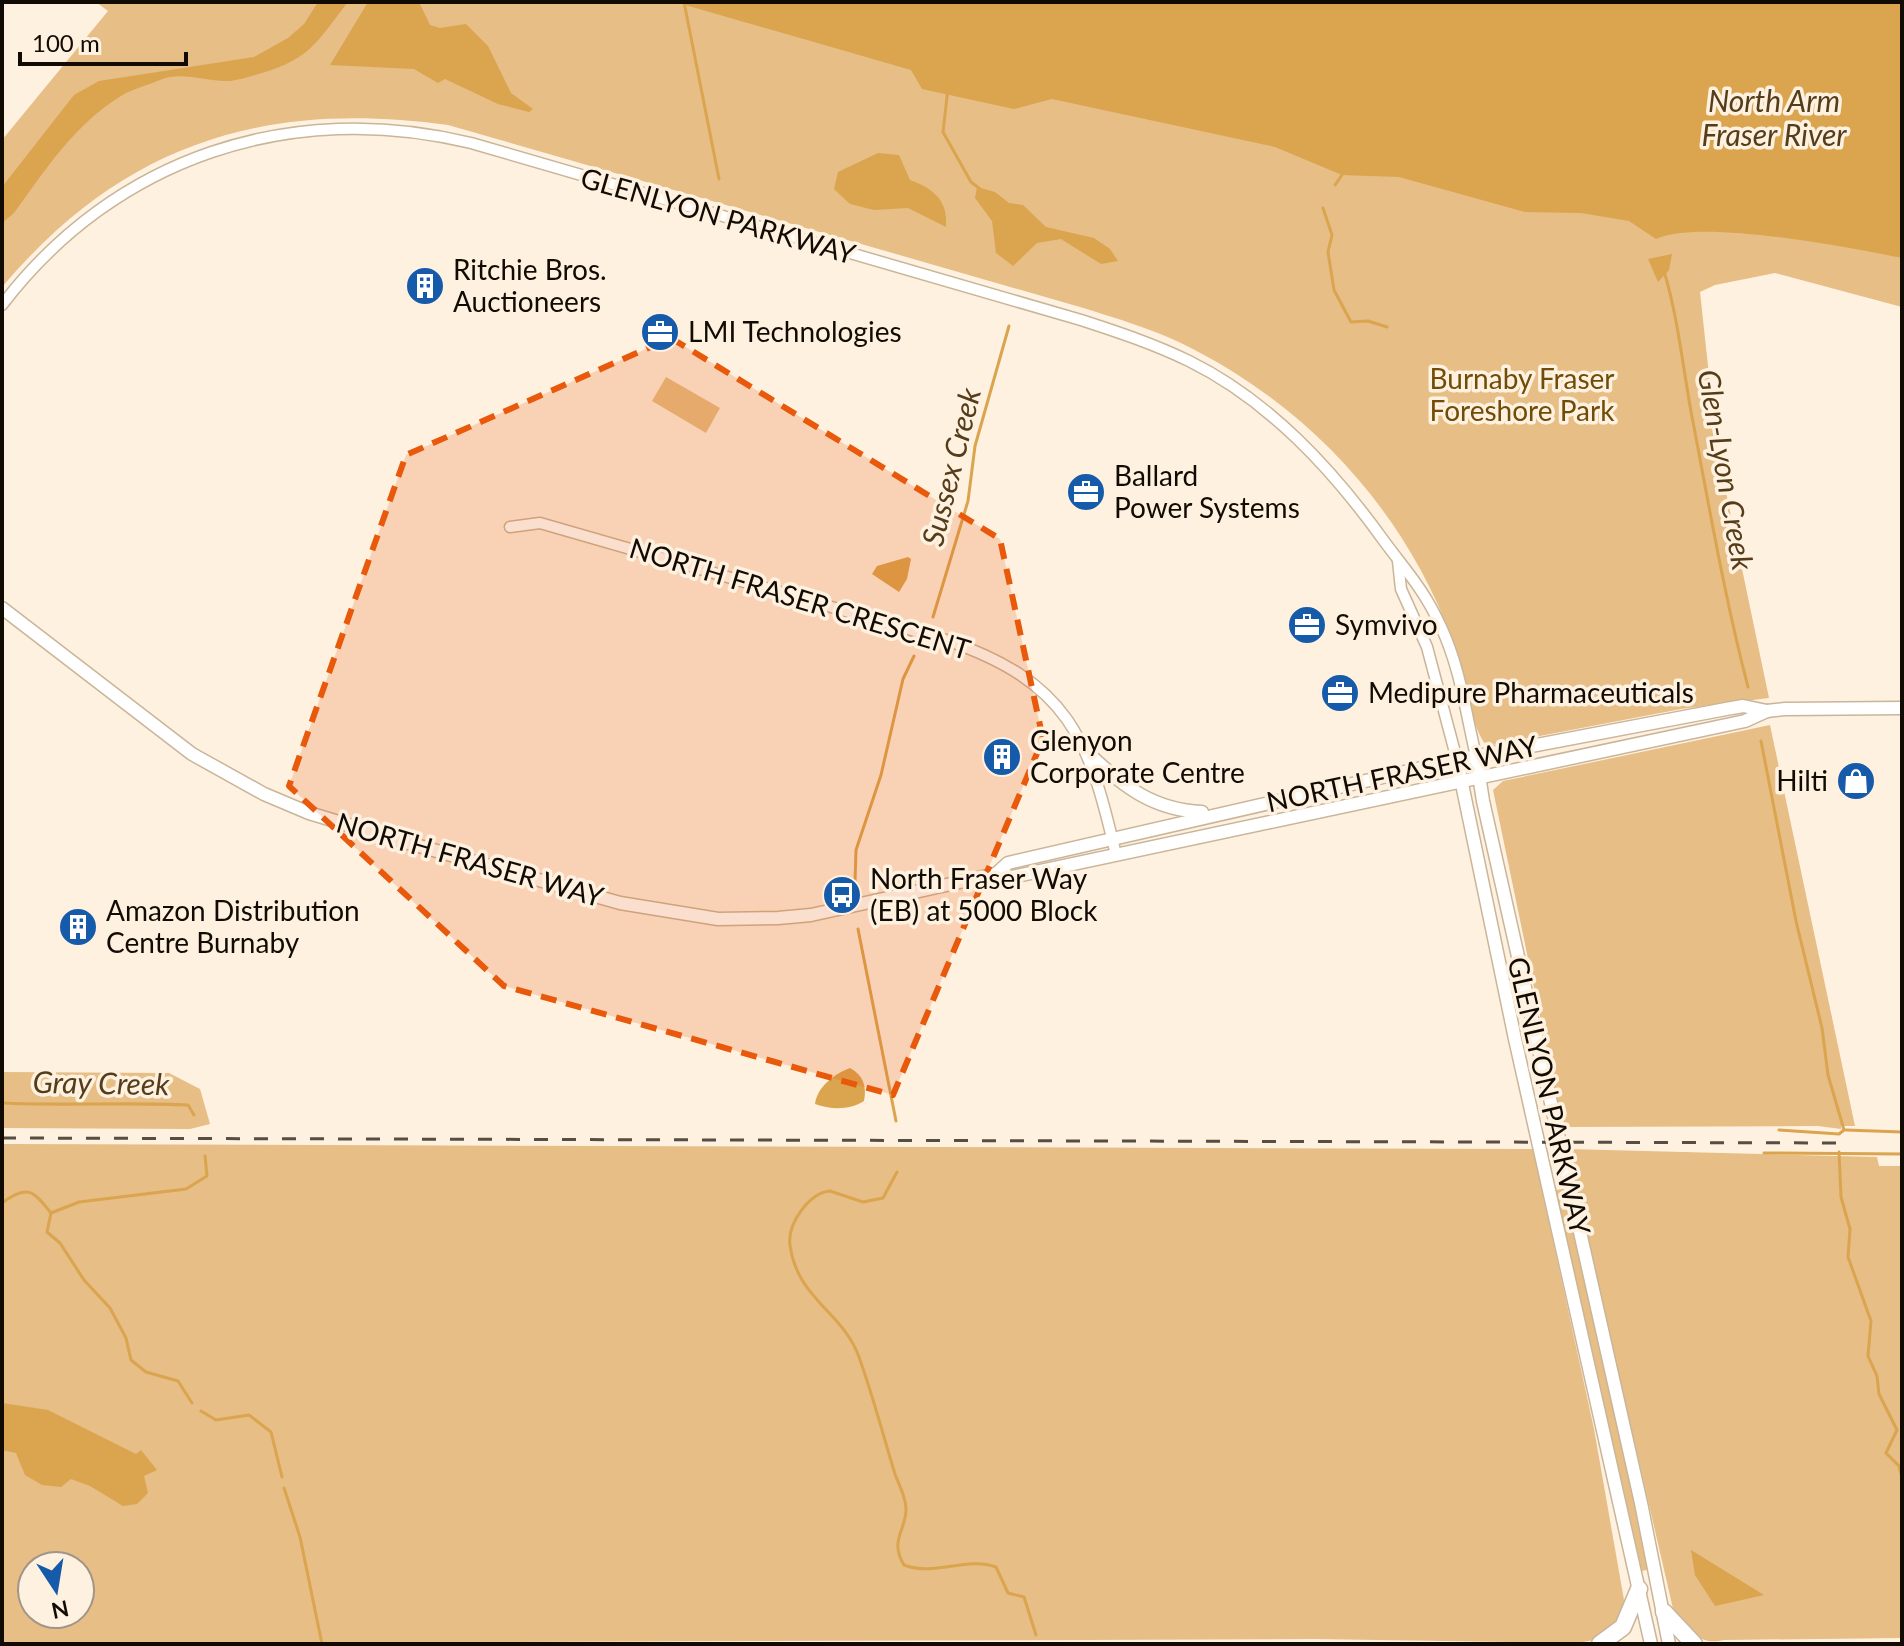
<svg xmlns="http://www.w3.org/2000/svg" width="1904" height="1646" viewBox="0 0 1904 1646" font-family="Lato,sans-serif">
  <style>
    .green { fill: #e6be86; fill-rule: evenodd }
    .water { fill: #dba44f }
    .lines { fill: none; stroke-linecap: round; stroke-linejoin: round }
    .stream { stroke: #dba44f; stroke-width: 3 }
    .minor-casing { stroke: #cab599; stroke-width: 13 }
    .tertiary-casing { stroke: #cab599; stroke-width: 15 }
    .primary-casing { stroke: #cab599; stroke-width: 19 }
    .minor { stroke: #fff; stroke-width: 10 }
    .tertiary { stroke: #fff; stroke-width: 12 }
    .primary { stroke: #fff; stroke-width: 16 }
    .rail { stroke: #564e43; stroke-width: 3; stroke-dasharray: 14 14; stroke-linecap: butt }
    .marked { fill: #e8590c; fill-opacity: 0.2; stroke: #e8590c; stroke-width: 6; stroke-dasharray: 16 10; stroke-linejoin: round }
    .labels { text-anchor: middle; stroke-width: 7; stroke-linejoin: round; paint-order: stroke }
    .street-label { font-size: 28px; fill: #120b03; stroke: #fef1e0 }
    .poi-label { font-size: 28px; fill: #120b03; stroke: #fef1e0; text-anchor: start }
    .park-label { font-size: 28px; fill: #704c07; stroke: #fef1e0 }
    .water-label { font-size: 30px; font-style: italic; fill: #553d1a; stroke: #fef1e0 }
  </style>
  <rect width="100%" height="100%" fill="#fef1e0"/>
  <!-- green -->
  <g class="green">
    <path d="M96 2H814L852 13 940 91 952 93 953 69 1686 210 1902 241V307L1775 273 1715 285 1700 292 1717 449 1769 698 1681 709 1488 746C1473 737 1460 660 1452 639 1404 509 1307 405 1183 344 1150 328 1115 318 1080 307L448 125C264 100 124 143 2 287V140L108 11Z"/>
    <path d="M666 377 720 408 706 433 652 401Z"/>
    <path d="M1770 725 1855 1126H1841V1129L1818 1126 1563 1127 1493 790 1503 781Z"/>
    <path d="M2 1072 169 1073 200 1089 210 1124 190 1129 2 1128Z"/>
    <path d="M2 1144 1533 1149 1594 1429 1624 1600 1621 1619 1595 1640 1576 1643 1314 1639 2 1644ZM32 1566H80V1614H32Z"/>
    <path d="M1567 1149 1877 1157 1879 1166H1902V1638L1724 1640C1699 1646 1691 1631 1674 1613Z"/>
    <path d="M1563 1189 1650 1569 1642 1571 1555 1190Z"/>
  </g>
  <!-- water -->
  <g class="water">
    <path d="M318 2H348C317 41 312 58 262 73 251 76 237 81 226 81 205 81 181 71 160 80 148 85 132 89 121 96 75 124 45 170 14 213L2 223V187L74 95 99 81 254 57 288 38 304 24Z"/>
    <path d="M368 2H419L430 25 440 28 466 24 488 46 511 93 533 109 529 112 498 104 445 79 438 83 414 69 330 65Z"/>
    <path d="M675 2H1902V258C1852 248 1699 218 1656 239L1629 221 1581 213 1525 212 1399 177 1342 175 1275 147 1052 99 1014 109 922 89 911 70Z"/>
    <path d="M878 153 899 155 910 180C934 189 948 200 946 227L908 208 874 210 850 204 834 189 838 172Z"/>
    <path d="M977 187 995 192 1009 203 1023 205 1046 227 1094 238 1110 249 1118 261 1101 264 1061 239 1037 243 1013 266 996 253 992 221 975 198Z"/>
    <path d="M1672 254 1669 270 1658 282 1648 259Z"/>
    <path d="M908 557 911 559 907 579 899 592 872 574 877 566Z"/>
    <path d="M850 1068C863 1075 867 1086 864 1101 850 1110 831 1110 815 1104 817 1087 834 1074 850 1068Z"/>
    <path d="M2 1403 48 1410 136 1454 141 1450 157 1470 144 1476 148 1493 137 1504 123 1506 90 1486 71 1479 61 1487 42 1485 25 1475 16 1453 2 1450Z"/>
    <path d="M1691 1550 1764 1595 1715 1606 1695 1575Z"/>
  </g>
  <g class="lines">
    <!-- stream -->
    <g class="stream">
      <path d="M684 2 719 179"/>
      <path d="M948 88 943 132 971 182 980 189"/>
      <path d="M1335 185 1342 175"/>
      <path d="M1323 208 1332 235 1328 252 1334 290 1351 322 1368 321 1387 327"/>
      <path d="M1664 271C1679 321 1683 371 1693 422 1710 511 1725 599 1748 687"/>
      <path d="M933 617 968 501 975 446 1009 326"/>
      <path d="M1761 741 1796 921 1822 1028 1828 1075 1844 1130 1839 1134 1779 1130"/>
      <path d="M855 882 856 850 881 775 903 679 914 656"/>
      <path d="M858 929 896 1121"/>
      <path d="M2 1103C64 1106 126 1102 188 1105L194 1115"/>
      <path d="M1846 1130 1902 1132"/>
      <path d="M1839 1152 1841 1197 1850 1229 1848 1257 1871 1321 1868 1356 1877 1376 1879 1394 1897 1430 1886 1453 1899 1466 1902 1477"/>
      <path d="M1764 1153 1902 1154"/>
      <path d="M897 1172 883 1198 863 1202 830 1191C809 1193 787 1224 790 1245 797 1299 843 1312 859 1357 873 1396 883 1435 895 1474 899 1485 906 1497 906 1509 906 1531 889 1540 904 1565 935 1577 966 1556 996 1567L1008 1593 1024 1597 1036 1635"/>
      <path d="M2 1203C28 1183 34 1192 51 1213"/>
      <path d="M51 1213 47 1232 60 1243 84 1280 110 1308 126 1338 131 1360 146 1372 178 1381 192 1403"/>
      <path d="M51 1213 79 1202 186 1189 207 1176 205 1156"/>
      <path d="M201 1411 216 1420 249 1415 271 1432 282 1477"/>
      <path d="M284 1488 300 1537 322 1644"/>
    </g>
    <!-- minor casing -->
    <g class="minor-casing">
      <g id="minor">
        <path d="M2 305C115 157 292 99 471 143L1081 320C1118 332 1154 344 1189 361 1270 401 1333 470 1384 541 1407 572 1425 591 1441 627 1460 667 1466 714 1476 756"/>
        <path d="M510 527 540 523 946 640C1068 682 1089 737 1116 855"/>
        <path d="M1398 561 1401 589 1427 647 1457 760"/>
      </g>
    </g>
    <!-- tertiary casing -->
    <g class="tertiary-casing">
      <g id="tertiary">
        <path d="M2 608 192 754 264 794 309 813 391 838 620 903 718 919 778 918 811 915 996 874 1012 877 1745 721 1767 711 1785 709 1902 708"/>
        <path d="M1090 755C1124 787 1154 810 1202 812"/>
        <path d="M1476 756 1483 801 1641 1503 1669 1644"/>
        <path d="M1457 760 1515 1039 1651 1644"/>
        <path d="M996 874 1008 863 1457 760 1726 709 1743 706 1767 711"/>
      </g>
    </g>
    <!-- primary casing -->
    <g class="primary-casing">
      <g id="primary">
        <path d="M1664 1612 1694 1644"/>
        <path d="M1600 1644 1623 1627 1639 1589"/>
      </g>
    </g>
    <!-- minor -->
    <use href="#minor" class="minor"/>
    <!-- tertiary -->
    <use href="#tertiary" class="tertiary"/>
    <!-- primary -->
    <use href="#primary" class="primary"/>
    <!-- rail -->
    <path class="rail" d="M2 1138 1846 1143"/>
  </g>
  <!-- marked area -->
  <path class="marked" d="M671 338 1000 539 1043 739 893 1095 504 986 289 786 406 455Z"/>
  <!-- icons -->
  <defs>
    <g id="building-disc" transform="scale(2)"><circle r="9.5" fill="#165aaa" stroke="#fef1e0"/><path d="M-4-6H4V6H1V3H-1V6H-4ZM-2.5-4.3h1.7v1.8h-1.7ZM.8-4.3h1.7v1.8H.8ZM-2.5-1h1.7V.8h-1.7ZM.8-1h1.7V.8H.8Z" fill="#fff"/></g>
    <g id="office-disc" transform="scale(2)"><circle r="9.5" fill="#165aaa" stroke="#fef1e0"/><path d="M-6-3h4V-5.5h4V-3h4V5H-6ZM-1-4.5V-3h2v-1.5ZM-6 0V1H6V0Z" fill="#fff"/></g>
    <g id="shop-disc" transform="scale(2)"><circle r="9.5" fill="#165aaa" stroke="#fef1e0"/><path d="M-5-2.5h2.3a2.7 3.5 0 0 1 5.4 0H5L5.5 6h-11ZM-1.5-2.5h3a1.5 2.3 0 0 0-3 0Z" fill="#fff"/></g>
    <g id="bus-disc" transform="scale(2)"><circle r="9.5" fill="#165aaa" stroke="#fef1e0"/><path d="M-5-6H5V4H4V6H2V4H-2V6H-4V4H-5ZM-3.5-4V0h7V-4ZM-3.5 1.2v1.5H-2V1.2ZM2 1.2v1.5H3.5V1.2Z" fill="#fff"/></g>
  </defs>
  <g fill-rule="evenodd">
    <use href="#building-disc" x="425" y="286"/>
    <use href="#office-disc" x="660" y="332"/>
    <use href="#office-disc" x="1086" y="492"/>
    <use href="#office-disc" x="1307" y="625"/>
    <use href="#office-disc" x="1340" y="693"/>
    <use href="#building-disc" x="1002" y="757"/>
    <use href="#shop-disc" x="1856" y="781"/>
    <use href="#bus-disc" x="842" y="895"/>
    <use href="#building-disc" x="78" y="927"/>
  </g>
  <g class="labels">
    <!-- street labels -->
    <g class="street-label">
      <text transform="translate(718 216) rotate(16)" y="10">GLENLYON PARKWAY</text>
      <text transform="translate(800 599) rotate(17)" y="10">NORTH FRASER CRESCENT</text>
      <text transform="translate(1402 774) rotate(-12)" y="10">NORTH FRASER WAY</text>
      <text transform="translate(470 860) rotate(16)" y="10">NORTH FRASER WAY</text>
      <text transform="translate(1549 1096) rotate(77)" y="10">GLENLYON PARKWAY</text>
    </g>
    <!-- poi labels -->
    <g class="poi-label">
      <text x="453" y="280">Ritchie Bros.<tspan x="453" dy="32">Auctioneers</tspan></text>
      <text x="688" y="342">LMI Technologies</text>
      <text x="1114" y="486">Ballard<tspan x="1114" dy="32">Power Systems</tspan></text>
      <text x="1335" y="635">Symvivo</text>
      <text x="1368" y="703">Medipure Pharmaceuticals</text>
      <text x="1030" y="751">Glenyon<tspan x="1030" dy="32">Corporate Centre</tspan></text>
      <text x="1828" y="791" text-anchor="end">Hilti</text>
      <text x="870" y="889">North Fraser Way<tspan x="870" dy="32">(EB) at 5000 Block</tspan></text>
      <text x="106" y="921">Amazon Distribution<tspan x="106" dy="32">Centre Burnaby</tspan></text>
    </g>
    <!-- park labels -->
    <g class="park-label">
      <text x="1522" y="389">Burnaby Fraser<tspan x="1522" dy="32">Foreshore Park</tspan></text>
    </g>
    <!-- water labels -->
    <g class="water-label">
      <text x="1774" y="112">North Arm<tspan x="1774" dy="34">Fraser River</tspan></text>
      <text transform="translate(952 467) rotate(-76)" y="10">Sussex Creek</text>
      <text transform="translate(1725 470) rotate(80)" y="10">Glen-Lyon Creek</text>
      <text transform="translate(101 1084) rotate(1)" y="10">Gray Creek</text>
    </g>
  </g>
  <!-- border -->
  <rect width="1904" height="1646" fill="none" stroke="#120b03" stroke-width="8"/>
  <!-- north arrow -->
  <g transform="translate(56 1590) rotate(168)"><circle r="38" fill="#fef1e0" stroke="#a09588" stroke-width="2"/>
  <path d="M0-6L14 30L0 20L-14 30Z" fill="#165aaa"/>
  <text y="-12" font-size="22" font-weight="bold" text-anchor="middle" fill="#120b03">N</text>
  </g>
  <!-- scale -->
  <path d="M20 52v12h166v-12" fill="none" stroke="#120b03" stroke-width="4"/>
  <text x="32" y="52" font-size="24" fill="#120b03" stroke="#fef1e0" stroke-width="6" paint-order="stroke">100 m</text>
</svg>
